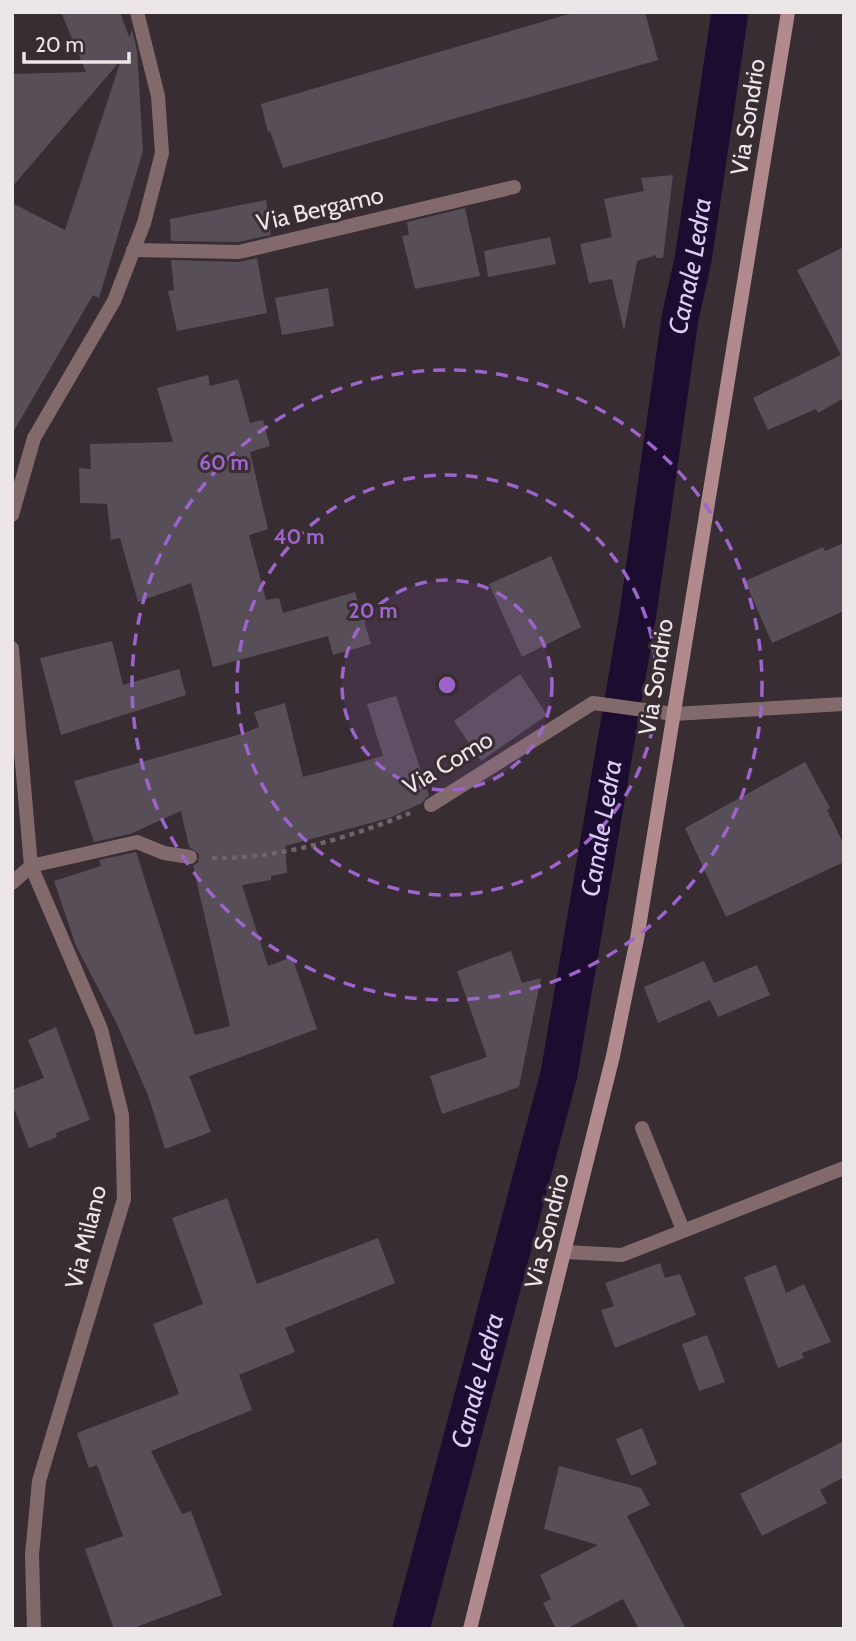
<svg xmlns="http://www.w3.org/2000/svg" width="856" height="1641" viewBox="0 0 856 1641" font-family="Cabin,sans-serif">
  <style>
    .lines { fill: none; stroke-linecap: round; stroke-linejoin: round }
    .canal { stroke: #1c0d30; stroke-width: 37 }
    .building { fill: #574e57 }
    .path { stroke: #6f6569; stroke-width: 4.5; stroke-dasharray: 5 5; stroke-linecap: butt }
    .lane { stroke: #826a6c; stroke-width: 14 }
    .street { stroke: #826a6c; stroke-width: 14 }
    .secondary { stroke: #b08a8d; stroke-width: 14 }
    .ring { fill: none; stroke: #9d64cc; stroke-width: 3.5; stroke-dasharray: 12 9 }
    .labels { text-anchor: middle; stroke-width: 6; stroke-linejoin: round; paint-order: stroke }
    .street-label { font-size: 24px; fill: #ede6e9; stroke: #382d32 }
    .water-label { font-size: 26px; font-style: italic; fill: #dbcdf7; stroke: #382d32 }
    .centre { fill: #9d64cc; stroke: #382d32; stroke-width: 3.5 }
    .ring-label { font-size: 21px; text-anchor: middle; font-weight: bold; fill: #9d64cc; stroke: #382d32; stroke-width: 6; stroke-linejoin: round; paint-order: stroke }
  </style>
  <rect width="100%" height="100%" fill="#382d32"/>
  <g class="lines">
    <!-- canal -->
    <path class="canal" id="s1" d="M411 1629 559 1074 638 613 680 318 693 260 730 12"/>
  </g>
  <!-- building -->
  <g class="building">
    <path d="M61 12H120L129 37 132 30 137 50 143 151 99 298 93 295 12 434V203L65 230 121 60 12 187V74L86 72Z"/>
    <path d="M576 12H645L658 60 283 168 270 131 268 132 261 104Z"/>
    <path d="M673 175 663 258H656V255L637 261 624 331 612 279 589 283 580 244 612 237 604 199 644 191 641 178Z"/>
    <path d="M266 200 271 235 238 242 171 241 170 219Z"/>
    <path d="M465 208 480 276 415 289 402 236 409 235 407 222Z"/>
    <path d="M550 237 556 264 488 277 484 251Z"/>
    <path d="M844 247V398L818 413 816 409 768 430 753 398 841 355 797 270Z"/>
    <path d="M257 258 267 313 177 331 168 291 174 290 171 260 239 262Z"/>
    <path d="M328 288 334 326 282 335 275 298Z"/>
    <path d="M208 375 210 386 238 379 250 423 263 420 270 446 250 452 268 529 249 535 266 600 279 598 283 613 355 592 371 644 333 655 328 636 213 667 191 583 138 602 120 538 111 540 107 504 80 503 79 468 91 469 90 444 173 442 157 388Z"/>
    <path d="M844 543V611L772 643 745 581 823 547 825 551Z"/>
    <path d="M551 556 581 627 522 657 489 584Z"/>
    <path d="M112 641 123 685 179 669 186 695 61 735 40 658Z"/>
    <path d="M520 674 547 715 481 761 454 721Z"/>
    <path d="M396 696 429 795 422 803 389 818 285 846 287 873 271 876V880L242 885 268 966 292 957 317 1029 189 1076 211 1132 165 1149 148 1095 116 1022 76 946 54 881 101 866 99 860 136 852 195 1035 230 1026 193 866 198 862 199 854 189 847 181 811 130 834 94 842 74 781 241 734 259 727 254 712 285 703 303 777 383 756 367 704Z"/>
    <path d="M805 762 830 808 827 810 844 845V862L726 917 685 828Z"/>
    <path d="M511 951 522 983 541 978 519 1087 442 1114 430 1076 487 1057 457 971Z"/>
    <path d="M704 961 714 983 757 965 770 995 718 1017 710 1000 658 1023 644 987Z"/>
    <path d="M56 1027 90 1120 56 1133 57 1137 29 1148 12 1103V1090L44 1078 28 1040Z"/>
    <path d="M227 1198 257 1284 378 1238 395 1283 285 1328 295 1352 239 1375 252 1410 151 1451 182 1514 191 1511 222 1595 131 1629H114L85 1549 123 1536 97 1465 89 1468 77 1433 179 1394 153 1324 203 1304 172 1218Z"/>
    <path d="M660 1263 665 1278 680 1274 696 1315 615 1348 601 1310 614 1306 605 1283Z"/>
    <path d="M776 1265 786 1293 804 1284 831 1342 802 1353 804 1358 778 1368 744 1277Z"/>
    <path d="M707 1335 725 1382 699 1391 682 1344Z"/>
    <path d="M642 1428 657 1464 631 1476 616 1439Z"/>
    <path d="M844 1441V1477L820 1490 827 1503 762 1536 740 1494Z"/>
    <path d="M559 1466 641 1488 650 1505 627 1516 686 1629H639L623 1599 566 1629H556L543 1603 551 1599 540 1575 598 1545 544 1529Z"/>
  </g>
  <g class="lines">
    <!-- path -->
    <path class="path" d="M212 858C280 859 348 838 410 813"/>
    <!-- lane -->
    <g class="lane">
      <path d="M133 250 239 252 514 187"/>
      <path d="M642 1128 683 1230"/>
    </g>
    <!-- street -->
    <g class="street">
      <path d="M12 515 34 438 114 301 144 223 162 153 158 96 137 12"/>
      <path d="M12 648 31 866 101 1029 122 1115 124 1199 39 1481 32 1555 34 1629"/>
      <path d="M431 805 593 703 674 714 844 704"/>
      <path d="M12 883 31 866 137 842 164 853 190 857"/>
      <path d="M565 1252 622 1255 844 1168"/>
    </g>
    <!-- secondary -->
    <path class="secondary" d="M470 1629 613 1056 637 939 788 12"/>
  </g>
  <!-- distance rings -->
  <circle cx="447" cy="685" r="105" fill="#9d64cc" fill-opacity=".12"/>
  <g class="ring">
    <circle cx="447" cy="685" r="105"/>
    <circle cx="447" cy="685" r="210"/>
    <circle cx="447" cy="685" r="315"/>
  </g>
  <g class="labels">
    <!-- street labels -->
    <g class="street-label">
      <text transform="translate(748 117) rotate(-81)" y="8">Via Sondrio</text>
      <text transform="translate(320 209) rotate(-13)" y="8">Via Bergamo</text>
      <text transform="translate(656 677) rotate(-81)" y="8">Via Sondrio</text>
      <text transform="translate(448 763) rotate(-31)" y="8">Via Como</text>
      <text transform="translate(547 1231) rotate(-76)" y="8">Via Sondrio</text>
      <text transform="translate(86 1237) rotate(-76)" y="8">Via Milano</text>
    </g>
    <!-- water labels -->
    <g class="water-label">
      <text dy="9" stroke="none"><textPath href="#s1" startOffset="1393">Canale Ledra</textPath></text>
      <text dy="9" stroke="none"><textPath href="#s1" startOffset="824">Canale Ledra</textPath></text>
      <text dy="9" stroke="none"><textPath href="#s1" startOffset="257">Canale Ledra</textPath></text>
    </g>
  </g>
  <circle cx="447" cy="685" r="10" class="centre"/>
  <g class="ring-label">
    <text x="224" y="470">60 m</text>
    <text x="299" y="544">40 m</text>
    <text x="373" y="618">20 m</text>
  </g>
  <!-- border -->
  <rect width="856" height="1641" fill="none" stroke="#ede6e9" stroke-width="28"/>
  <!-- scale -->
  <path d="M24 52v10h105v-10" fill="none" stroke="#ede6e9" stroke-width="3.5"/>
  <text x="35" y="52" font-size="21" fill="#ede6e9" stroke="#382d32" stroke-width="5" paint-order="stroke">20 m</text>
</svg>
